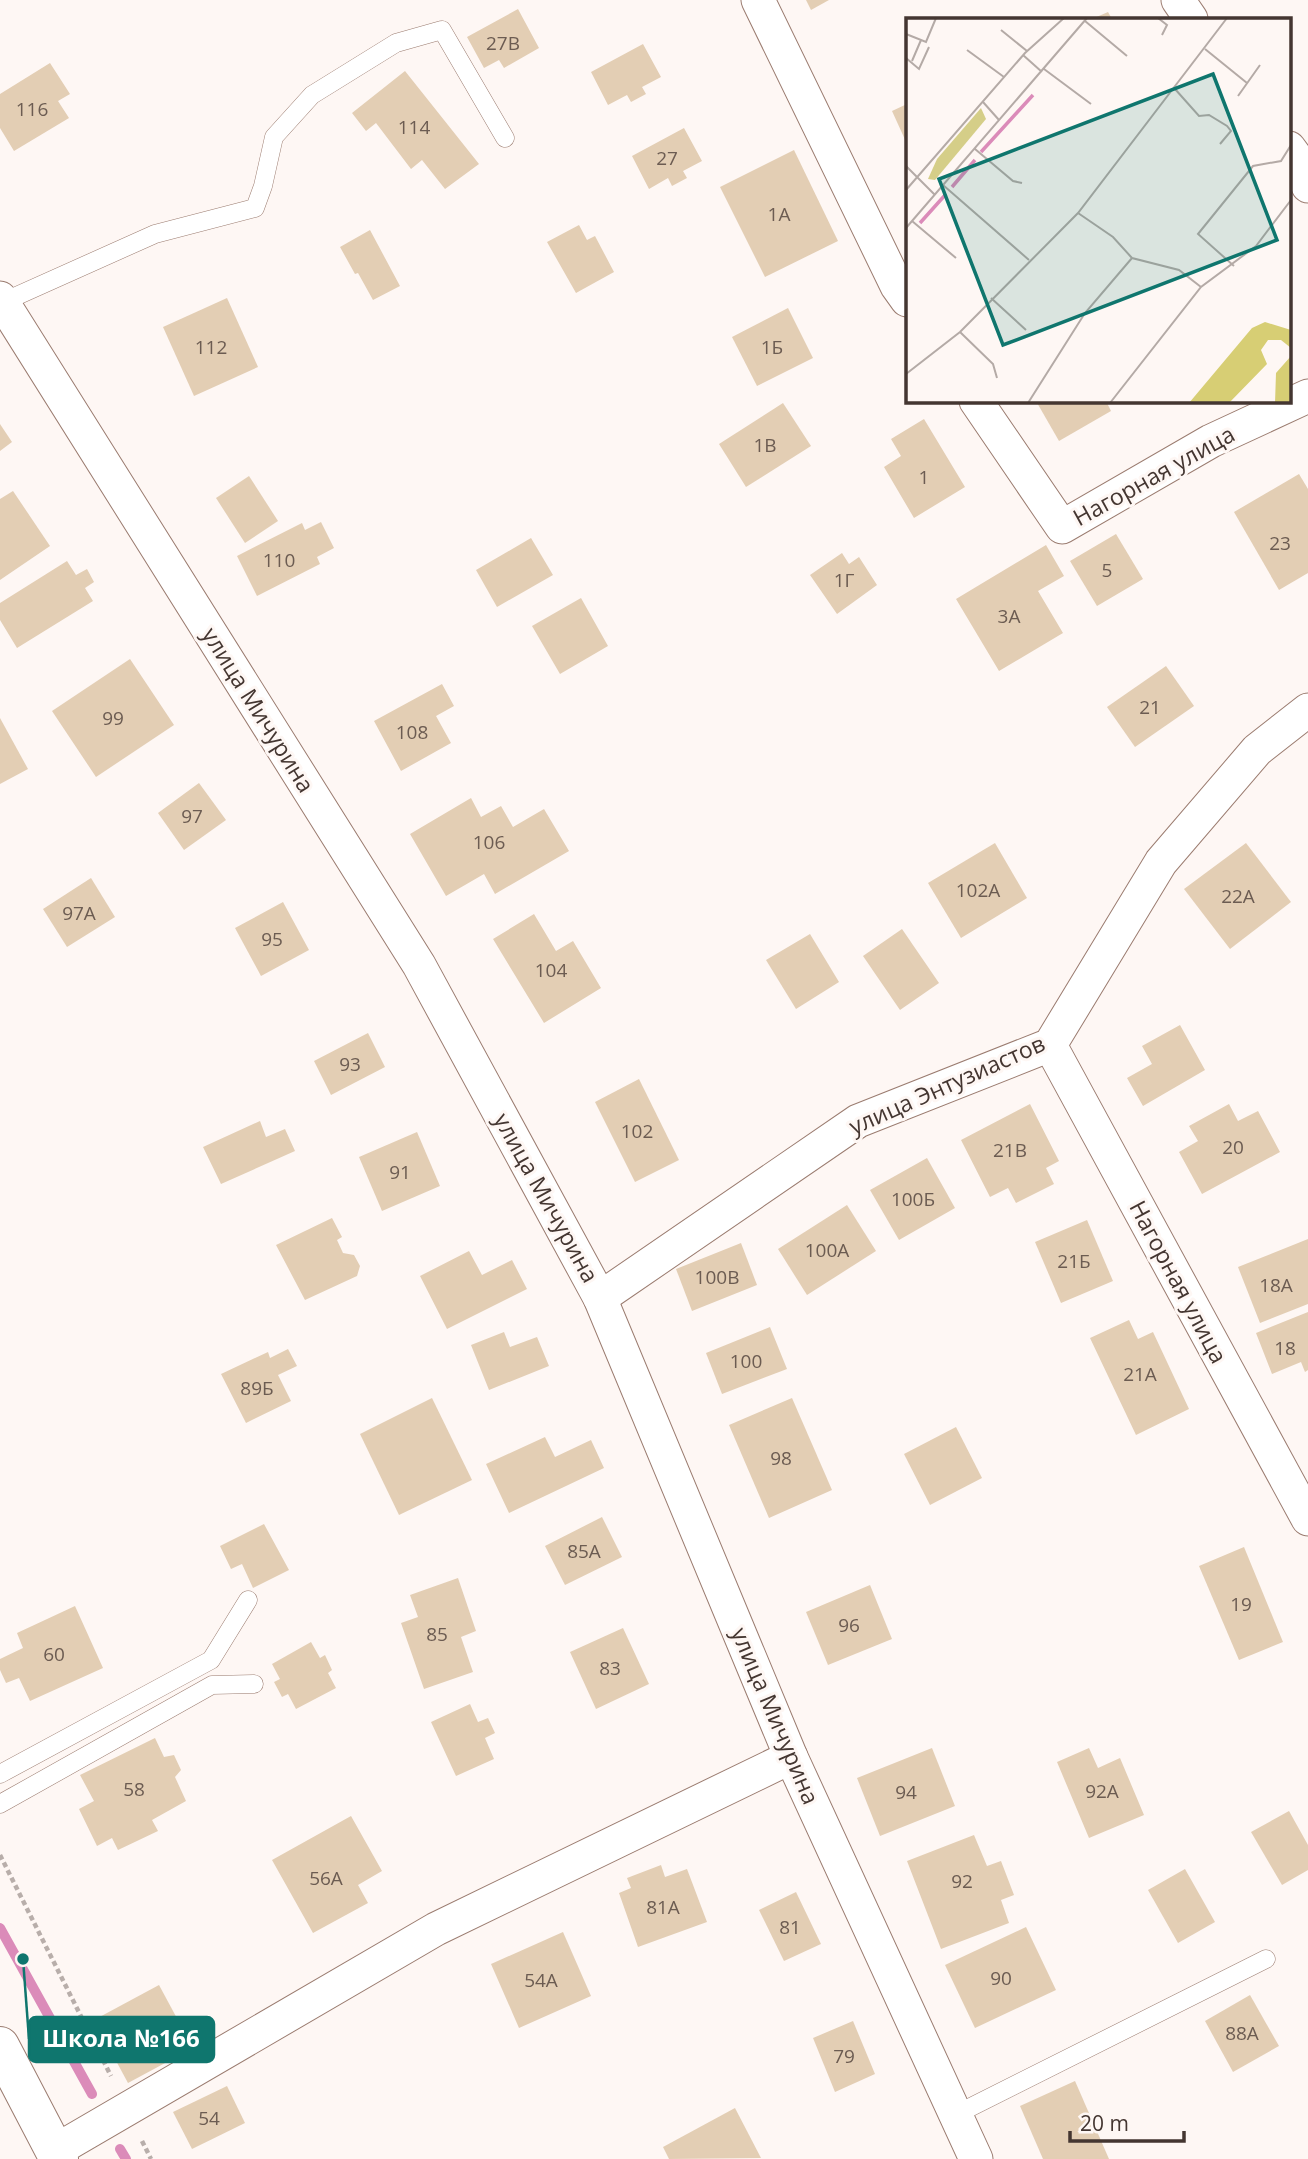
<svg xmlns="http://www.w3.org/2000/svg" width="1308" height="2159" viewBox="0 0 1308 2159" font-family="'Open Sans',sans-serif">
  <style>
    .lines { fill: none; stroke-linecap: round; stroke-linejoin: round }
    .stream { stroke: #db8bb9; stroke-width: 10 }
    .building { fill: #e3ceb4 }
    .lane-casing { stroke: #9b7c70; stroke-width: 19 }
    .street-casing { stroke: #9b7c70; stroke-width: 35 }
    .primary-casing { stroke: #9b7c70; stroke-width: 40 }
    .path { stroke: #b8aeaa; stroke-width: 4.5; stroke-dasharray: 5 3.5; stroke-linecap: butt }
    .lane { stroke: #fff; stroke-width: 18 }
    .street { stroke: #fff; stroke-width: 33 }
    .primary { stroke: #fff; stroke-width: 38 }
    .labels { text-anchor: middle; stroke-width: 6; stroke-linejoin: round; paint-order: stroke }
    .number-label { font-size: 19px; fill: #6c5c52 }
    .street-label { font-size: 23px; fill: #443631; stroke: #fef7f4 }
    .inset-river { fill: none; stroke: #db8bb9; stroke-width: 3.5 }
    .inset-road { fill: none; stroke: #b4aaa6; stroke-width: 2 }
    .view { fill: #0f766e; fill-opacity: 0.15; stroke: #0f766e; stroke-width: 3.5 }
    .inset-edge { fill: none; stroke: #443631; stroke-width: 3.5 }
    .leader { fill: none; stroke: #0f766e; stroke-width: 2.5 }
    .callout-dot { fill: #0f766e; stroke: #fef7f4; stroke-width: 2.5 }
    .callout { fill: #0f766e; stroke: #0f766e; stroke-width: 2.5 }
    .callout-label { font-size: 24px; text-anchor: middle; font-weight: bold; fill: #fff }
  </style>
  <rect width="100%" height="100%" fill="#fef7f4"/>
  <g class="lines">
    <!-- stream -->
    <g class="stream">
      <path d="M0 1928 92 2094"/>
      <path d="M120 2149 126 2159"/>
    </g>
  </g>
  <!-- building -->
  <g class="building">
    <path d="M806 0H829L811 10Z"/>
    <path d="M518 9 539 48 504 68 499 60 484 68 467 37Z"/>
    <path d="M1108 12 1112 19H1092Z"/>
    <path d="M643 44 661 77 642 87 646 94 631 102 627 95 608 105 591 72Z"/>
    <path d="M50 63 70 94 58 101 69 118 14 151 0 128V94Z"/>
    <path d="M405 71 479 164 445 189 422 160 411 169 376 123 366 131 352 113Z"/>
    <path d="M907 104V144L892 111Z"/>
    <path d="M684 128 702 161 683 171 687 178 672 186 668 178 649 189 632 156Z"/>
    <path d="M794 150 838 241 765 277 720 187Z"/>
    <path d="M579 225 587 240 595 236 614 272 576 293 547 242Z"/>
    <path d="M370 230 400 286 373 300 358 273 355 274 340 247Z"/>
    <path d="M227 298 258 367 194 396 163 327Z"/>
    <path d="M788 308 813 358 757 386 732 337Z"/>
    <path d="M1036 401H1106L1111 411 1059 441Z"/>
    <path d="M783 403 811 446 746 487 719 444Z"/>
    <path d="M924 419 965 487 914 518 884 467 901 456 891 439Z"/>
    <path d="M0 424 12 442 0 451Z"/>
    <path d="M1299 474 1308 489V573L1279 590 1234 512Z"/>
    <path d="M249 476 278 521 245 543 216 498Z"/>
    <path d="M13 491 50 546 0 580V499Z"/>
    <path d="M321 522 334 548 317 557 320 564 257 596 237 556 302 523 305 530Z"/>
    <path d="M1116 534 1143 579 1097 606 1070 561Z"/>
    <path d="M531 538 553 575 497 607 476 570Z"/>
    <path d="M1046 545 1064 576 1038 591 1063 633 999 671 956 599Z"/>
    <path d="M842 553 849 564 859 557 877 585 837 614 810 575Z"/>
    <path d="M67 561 76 575 87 569 94 582 85 588 93 601 17 648 0 620V603Z"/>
    <path d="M581 598 608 646 560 674 532 626Z"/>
    <path d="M130 659 174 725 96 777 52 711Z"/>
    <path d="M1166 666 1194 706 1135 747 1107 707Z"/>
    <path d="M442 684 454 706 436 716 451 743 401 771 374 721Z"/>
    <path d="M0 718 28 769 0 784Z"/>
    <path d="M199 783 226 820 184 850 158 813Z"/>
    <path d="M471 798 481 817 501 806 513 827 544 809 569 851 495 894 484 874 446 896 410 834Z"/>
    <path d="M995 843 1027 898 961 938 928 883Z"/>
    <path d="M1246 843 1291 902 1230 949 1184 889Z"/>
    <path d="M91 878 115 917 67 947 43 909Z"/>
    <path d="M283 902 309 950 261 976 235 928Z"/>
    <path d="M534 914 556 951 573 941 601 988 544 1023 493 939Z"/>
    <path d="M902 929 939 983 900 1010 863 956Z"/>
    <path d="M810 934 839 982 796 1009 766 960Z"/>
    <path d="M1180 1025 1205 1070 1143 1106 1127 1078 1152 1064 1142 1046Z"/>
    <path d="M368 1033 385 1067 331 1095 314 1061Z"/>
    <path d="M639 1079 679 1160 635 1182 595 1102Z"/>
    <path d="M1030 1104 1059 1161 1046 1168 1054 1184 1016 1203 1008 1188 990 1197 961 1140Z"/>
    <path d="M1229 1104 1238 1121 1258 1111 1280 1152 1202 1194 1179 1152 1198 1141 1189 1126Z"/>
    <path d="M260 1121 266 1137 285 1129 295 1151 221 1184 203 1147Z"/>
    <path d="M417 1132 440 1186 382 1211 359 1157Z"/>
    <path d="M927 1158 955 1208 899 1240 870 1190Z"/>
    <path d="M847 1205 876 1251 807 1295 778 1249Z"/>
    <path d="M332 1218 342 1237 337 1240 343 1253 354 1255 360 1266 357 1276 305 1300 276 1245Z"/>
    <path d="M1087 1220 1113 1281 1061 1303 1035 1242Z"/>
    <path d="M1308 1239V1304L1260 1323 1238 1267Z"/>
    <path d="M741 1243 757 1285 692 1311 676 1269Z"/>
    <path d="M469 1251 482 1275 512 1260 527 1289 447 1329 420 1276Z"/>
    <path d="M1308 1312V1370L1305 1372 1301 1362 1272 1374 1256 1333Z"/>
    <path d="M1129 1320 1138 1339 1153 1332 1189 1409 1136 1435 1090 1338Z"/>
    <path d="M770 1327 787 1369 722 1394 706 1353Z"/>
    <path d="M504 1332 510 1347 537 1337 549 1366 489 1390 471 1345Z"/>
    <path d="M288 1349 297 1366 278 1375 291 1401 246 1423 221 1374 268 1352 270 1358Z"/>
    <path d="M432 1398 472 1480 399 1515 360 1434Z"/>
    <path d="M792 1398 832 1490 769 1518 729 1425Z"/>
    <path d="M956 1427 982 1478 930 1505 904 1454Z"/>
    <path d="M545 1437 555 1457 591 1440 604 1468 509 1513 486 1464Z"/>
    <path d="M602 1517 622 1557 565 1585 545 1546Z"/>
    <path d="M264 1524 289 1570 253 1588 242 1564 231 1569 220 1546Z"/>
    <path d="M1244 1547 1283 1642 1239 1660 1199 1566Z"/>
    <path d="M458 1578 476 1631 461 1637 473 1672 424 1689 401 1623 418 1617 410 1595Z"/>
    <path d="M870 1585 892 1639 828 1665 806 1612Z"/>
    <path d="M75 1606 103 1668 30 1701 19 1678 6 1683 0 1670V1659L23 1648 17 1633Z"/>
    <path d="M623 1628 649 1684 596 1709 570 1652Z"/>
    <path d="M311 1642 320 1658 325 1655 332 1670 328 1673 336 1688 296 1709 288 1694 282 1697 274 1682 280 1679 272 1664Z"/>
    <path d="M470 1704 478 1722 488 1718 495 1733 485 1738 494 1759 456 1776 431 1722Z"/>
    <path d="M155 1738 164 1757 174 1755 181 1770 175 1777 186 1801 152 1820 158 1831 118 1850 112 1838 97 1846 79 1809 94 1801 80 1775Z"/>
    <path d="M932 1748 955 1806 880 1836 857 1778Z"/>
    <path d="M1089 1748 1098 1768 1120 1758 1144 1815 1089 1838 1057 1762Z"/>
    <path d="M1289 1811 1308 1845V1870L1282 1885 1251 1832Z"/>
    <path d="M351 1816 382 1871 358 1885 368 1903 313 1933 272 1860Z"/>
    <path d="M974 1835 987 1866 1001 1861 1014 1895 1001 1900 1009 1923 941 1949 907 1861Z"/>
    <path d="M661 1865 665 1877 687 1869 707 1922 638 1947 619 1893 631 1888 627 1878Z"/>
    <path d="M1185 1869 1215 1922 1178 1943 1148 1890Z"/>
    <path d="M796 1892 821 1944 784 1961 759 1910Z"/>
    <path d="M1026 1927 1056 1990 975 2028 945 1965Z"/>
    <path d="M563 1932 591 1996 519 2028 491 1964Z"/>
    <path d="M159 1985 193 2048 128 2083 94 2020Z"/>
    <path d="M1250 1995 1279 2046 1233 2072 1205 2021Z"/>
    <path d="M853 2021 875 2074 835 2092 813 2038Z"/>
    <path d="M1075 2081 1109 2159H1043L1020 2106Z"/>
    <path d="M227 2086 245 2123 192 2149 173 2112Z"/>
    <path d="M735 2108 761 2158 669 2159 663 2147Z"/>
  </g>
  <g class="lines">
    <!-- lane casing -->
    <g class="lane-casing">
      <g id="lane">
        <path d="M3 302 155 234 255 208 263 186 274 137 312 95 396 43 442 30 505 138"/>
        <path d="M0 1774 211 1660 248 1600"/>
        <path d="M0 1804 212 1685 254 1684"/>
        <path d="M955 2115 1266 1959"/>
      </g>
    </g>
    <!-- street casing -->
    <g class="street-casing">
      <g id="street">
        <path d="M758 0 897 286 907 300"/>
        <path d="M1178 0 1191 19"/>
        <path d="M1289 148 1297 159 1308 186"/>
        <path d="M0 298 419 965 600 1298 791 1757 976 2159"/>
        <path d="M976 401 1062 527 1211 441 1308 396"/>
        <path d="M1050 1045 1308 1519"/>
        <path d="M600 1298 858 1121 1050 1045 1161 862 1257 750 1308 710"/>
        <path d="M55 2151 436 1929 791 1757"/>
      </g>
    </g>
    <!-- primary casing -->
    <g class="primary-casing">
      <path id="primary" d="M0 2046 59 2159"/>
    </g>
    <!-- path -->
    <g class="path">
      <path d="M0 1855 111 2076"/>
      <path d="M142 2141 151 2159"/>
    </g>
    <!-- lane -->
    <use href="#lane" class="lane"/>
    <!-- street -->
    <use href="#street" class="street"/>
    <!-- primary -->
    <use href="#primary" class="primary"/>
  </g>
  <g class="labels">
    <!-- number labels -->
    <g class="number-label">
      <text x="503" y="50">27В</text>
      <text x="32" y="116">116</text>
      <text x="414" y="134">114</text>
      <text x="667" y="165">27</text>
      <text x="779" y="221">1А</text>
      <text x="211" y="354">112</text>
      <text x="772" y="354">1Б</text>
      <text x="765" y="452">1В</text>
      <text x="924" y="484">1</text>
      <text x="1280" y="550">23</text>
      <text x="279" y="567">110</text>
      <text x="1107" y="577">5</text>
      <text x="844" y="587">1Г</text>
      <text x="1009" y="623">3А</text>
      <text x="1150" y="714">21</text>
      <text x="113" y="725">99</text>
      <text x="412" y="739">108</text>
      <text x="192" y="823">97</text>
      <text x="489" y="849">106</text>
      <text x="978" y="897">102А</text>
      <text x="1238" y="903">22А</text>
      <text x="79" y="920">97А</text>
      <text x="272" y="946">95</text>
      <text x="551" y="977">104</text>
      <text x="350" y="1071">93</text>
      <text x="637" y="1138">102</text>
      <text x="1233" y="1154">20</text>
      <text x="1010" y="1157">21В</text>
      <text x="400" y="1179">91</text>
      <text x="913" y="1206">100Б</text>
      <text x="827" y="1257">100А</text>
      <text x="1074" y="1268">21Б</text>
      <text x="717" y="1284">100В</text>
      <text x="1276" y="1292">18А</text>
      <text x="1285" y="1355">18</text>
      <text x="746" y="1368">100</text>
      <text x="1140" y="1381">21А</text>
      <text x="257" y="1395">89Б</text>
      <text x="781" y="1465">98</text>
      <text x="584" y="1558">85А</text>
      <text x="1241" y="1611">19</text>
      <text x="849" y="1632">96</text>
      <text x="437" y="1641">85</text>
      <text x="54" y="1661">60</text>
      <text x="610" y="1675">83</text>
      <text x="134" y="1796">58</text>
      <text x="1102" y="1798">92А</text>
      <text x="906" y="1799">94</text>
      <text x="326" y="1885">56А</text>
      <text x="962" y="1888">92</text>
      <text x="663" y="1914">81А</text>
      <text x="790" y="1934">81</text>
      <text x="1001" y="1985">90</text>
      <text x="541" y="1987">54А</text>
      <text x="1242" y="2040">88А</text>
      <text x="844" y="2063">79</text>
      <text x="209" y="2125">54</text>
    </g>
    <!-- street labels -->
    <g class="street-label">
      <text transform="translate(1154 476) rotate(-29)" y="8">Нагорная улица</text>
      <text transform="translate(258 710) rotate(58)" y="8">улица Мичурина</text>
      <text transform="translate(947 1085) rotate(-24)" y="8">улица Энтузиастов</text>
      <text transform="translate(546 1198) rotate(61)" y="8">улица Мичурина</text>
      <text transform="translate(1178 1282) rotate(62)" y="8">Нагорная улица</text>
      <text transform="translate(775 1716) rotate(67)" y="8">улица Мичурина</text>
    </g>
  </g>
  <!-- overview -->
  <g transform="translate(906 18)">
    <rect width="385" height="385" fill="#fef7f4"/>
    <path d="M75 90 80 101 29 162 22 161 31 141Z" fill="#d5ce88"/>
    <path d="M359 304 385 312V330L375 322H362L355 332 361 346 323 385H283L346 310ZM385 338V385H369L370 355Z" fill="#d7ce74"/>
    <path class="inset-river" d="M75 134 127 77M46 169 69 142M14 205 40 176"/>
    <path class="inset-road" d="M252 0 261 7 256 17M179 3 221 38M95 12 121 33M0 16 20 24 30 0M299 31 341 65M61 32 98 59M117 37 136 54M0 40 13 51 23 29M6 43 15 22M138 51 185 86M269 71 293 98 303 97 321 108 325 113 314 126M332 78 354 47M77 84 93 102M69 131 107 163 116 165M0 148 29 177M37 167 123 242M0 172 119 35 158 0M172 195 207 219 226 240 273 252 295 269M6 203 50 240M0 210 181 0M328 248 292 216 347 148 375 143 385 127M85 280 120 312M54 314 87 346 91 360M0 356 54 314 172 195 321 0M122 385 179 295 226 240M204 385 295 269 350 228 385 182"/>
    <path class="view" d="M307 56 371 222 97 327 33 161Z"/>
    <rect width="385" height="385" class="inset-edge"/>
  </g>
  <!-- callouts -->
  <path class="leader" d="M23 1959L29 2039"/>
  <circle class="callout-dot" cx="23" cy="1959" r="7"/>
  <rect class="callout" x="29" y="2017" width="185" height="45" rx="7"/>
  <g class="callout-label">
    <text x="121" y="2047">Школа №166</text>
  </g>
  <!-- scale -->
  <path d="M1070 2131v10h114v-10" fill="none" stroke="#443631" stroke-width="3.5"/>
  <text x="1080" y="2131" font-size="21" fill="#443631" stroke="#fef7f4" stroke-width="5" paint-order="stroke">20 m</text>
</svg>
